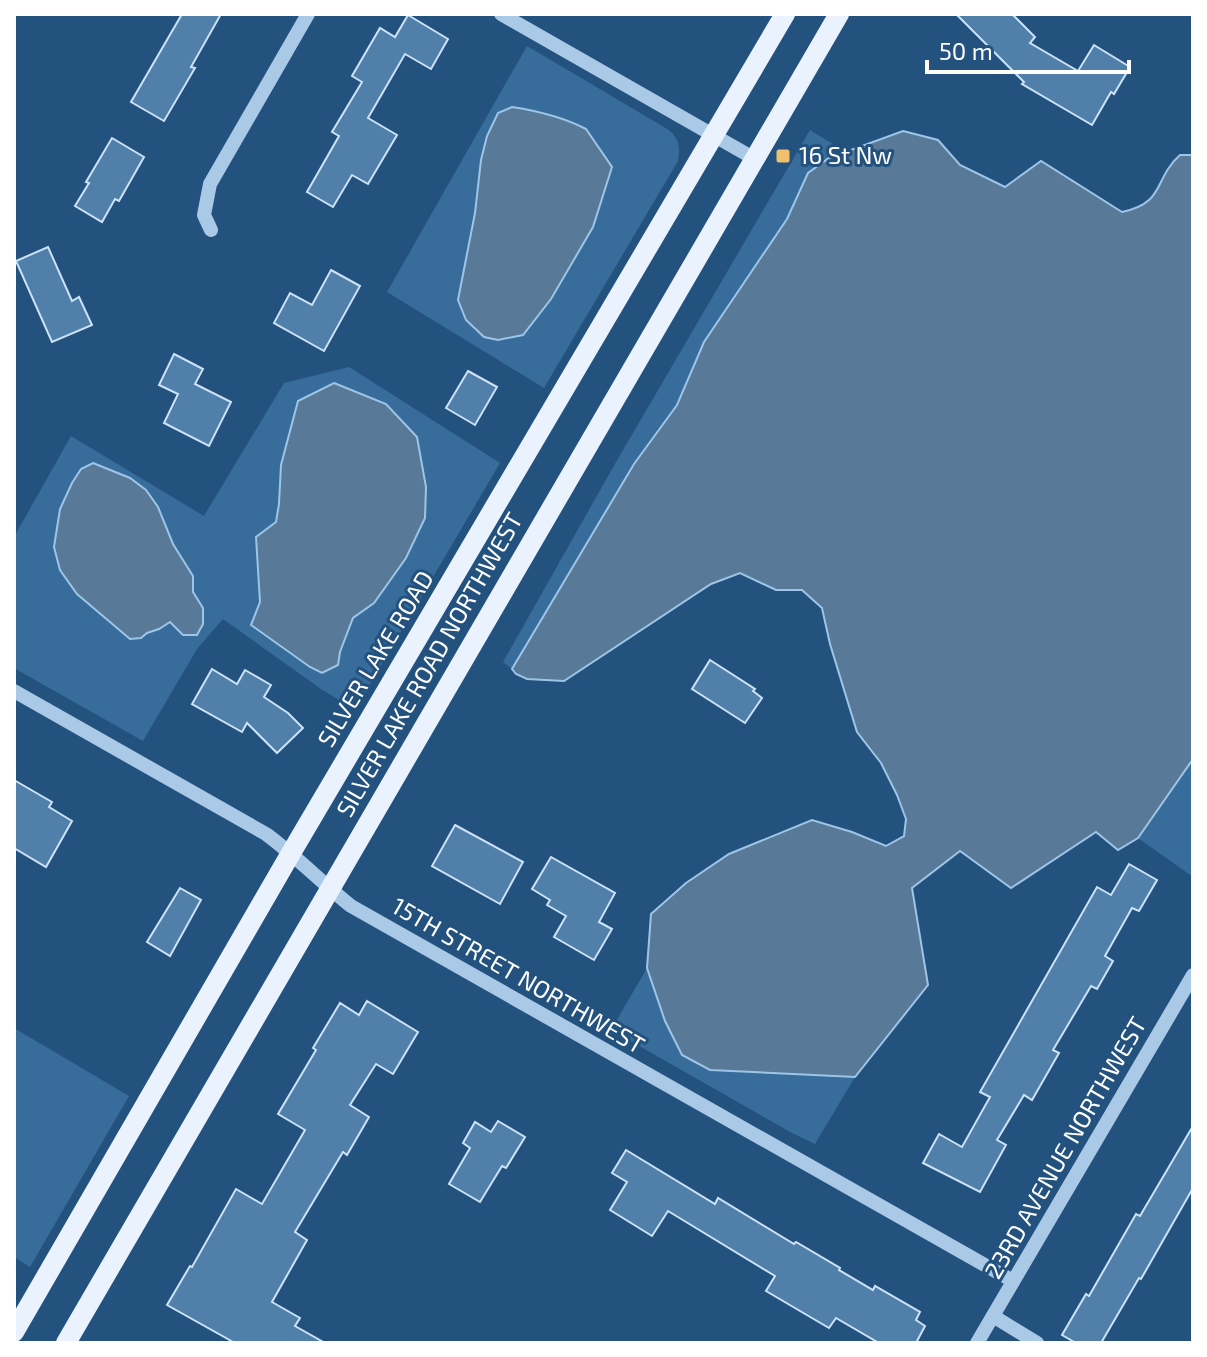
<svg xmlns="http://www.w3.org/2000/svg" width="1207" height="1357" viewBox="0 0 1207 1357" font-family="'Exo 2',sans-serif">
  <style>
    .green { fill: #376c9b; fill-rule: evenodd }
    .water { fill: #587998; stroke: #9dc5e7; stroke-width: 2 }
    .building { fill: #507fa9; stroke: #cce2f5; stroke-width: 2 }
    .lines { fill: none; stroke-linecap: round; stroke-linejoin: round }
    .minor { stroke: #a9c9e6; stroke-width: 14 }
    .major { stroke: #eaf3fd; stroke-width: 20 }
    .poi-dot { fill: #f0c06d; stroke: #24527e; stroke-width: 3 }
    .labels { text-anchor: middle; stroke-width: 6; stroke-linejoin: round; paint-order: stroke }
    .poi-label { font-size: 24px; fill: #fff; stroke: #24527e; text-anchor: start }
    .street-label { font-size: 24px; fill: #fff; stroke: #24527e }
  </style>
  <rect width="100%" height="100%" fill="#24527e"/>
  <!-- green -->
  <g class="green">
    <path d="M527 46 669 130C680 140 680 147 678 161L544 388 387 292ZM561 118 586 129 612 167 593 227 551 299 523 335 458 300 475 213 481 160Z"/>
    <path d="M810 130 846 152 829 158 808 173 787 219 704 342 677 405 634 464 512 669 503 662 616 462Z"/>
    <path d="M349 367 500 463 355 710 321 689 223 619 197 649 143 741 14 668V537L71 436 204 516 284 383ZM81 469 158 507 173 544 193 576V592L203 608 183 635 170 622 159 629 147 633 141 638 130 639 77 594 60 570 54 547 60 509 72 483ZM279 504 406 558 374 603 353 618 340 652 338 665 321 673 310 667 251 625 260 602Z"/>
    <path d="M1193 759V877L1138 838Z"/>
    <path d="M647 968 665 1021 682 1055 710 1070 855 1077 815 1144 792 1133 611 1030Z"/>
    <path d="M14 1028 129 1096 30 1267 14 1257Z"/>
  </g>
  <!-- water -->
  <g class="water">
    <path d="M512 107C538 111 563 117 586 129L612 167 593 227 551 299 523 335 498 340 484 337 466 320 458 300 475 213 481 160 487 136 498 113Z"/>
    <path d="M903 131 938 140 960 165 1005 187 1041 161 1122 212C1166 203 1153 179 1180 155H1193V759L1138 838 1118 850 1096 832 1011 888 960 851 912 888 928 985 855 1077 710 1070 682 1055 665 1021 647 968 651 914 686 883 729 854 812 820 852 832 886 846 904 836 906 819 897 795 881 763 857 732 830 644 822 608 802 590H776L740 573 711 584 564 681 527 679 516 674 512 669 634 464 677 405 704 342 787 219 808 173 829 158Z"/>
    <path d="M334 383 386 404 417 437 426 487 425 518 406 558 374 603 353 618 340 652 338 665 322 673 310 667 251 625 260 602 256 537 276 522 279 504 281 465 298 401Z"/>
    <path d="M93 463 130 478 146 490 158 507 173 544 193 576V592L203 608V624L197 635H183L170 622 159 629 147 633 141 638 130 639 77 594 60 570 54 547 60 509 72 483 81 469Z"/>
  </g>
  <!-- building -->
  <g class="building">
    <path d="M182 14H221L191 67 195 68 164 121 131 102Z"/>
    <path d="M956 14H1012L1035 37 1030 43 1078 71 1094 45 1130 67 1114 94 1111 92 1092 125 1022 84 1024 82Z"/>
    <path d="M408 15 448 39 431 69 405 54 368 118 397 135 368 184 352 175 333 207 307 192 339 136 332 132 362 82 352 76 380 28 395 37Z"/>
    <path d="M112 138 144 157 119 201 115 199 102 222 75 206 89 183 86 182Z"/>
    <path d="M48 247 72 301 79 297 92 325 52 342 16 261Z"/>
    <path d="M331 270 360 286 324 351 274 323 290 293 312 305Z"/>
    <path d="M174 354 203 369 195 384 231 402 209 446 164 423 178 394 159 385Z"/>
    <path d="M468 371 497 387 475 425 446 408Z"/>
    <path d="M710 660 755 689 753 691 762 698 745 723 692 689Z"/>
    <path d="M212 669 237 684 245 670 271 685 264 697 288 713 303 728 277 753 247 723 242 732 192 704Z"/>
    <path d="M14 780 52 802 49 807 72 821 46 867 14 848Z"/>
    <path d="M455 825 523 862 500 904 432 866Z"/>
    <path d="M551 857 615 893 599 922 612 929 594 960 554 937 566 916 547 905 550 900 532 889Z"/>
    <path d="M1129 864 1157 880 1139 911 1132 908 1105 956 1113 961 1097 989 1091 986 1053 1050 1059 1053 1032 1100 1024 1095 997 1140 1006 1145 980 1192 923 1163 939 1134 962 1147 990 1097 980 1092 1097 887 1111 895Z"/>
    <path d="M180 888 201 900 170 956 147 942Z"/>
    <path d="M367 1001 418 1032 393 1074 376 1064 350 1105 369 1117 347 1155 343 1152 295 1232 307 1240 272 1302 300 1318 295 1326 325 1343H235L167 1305 190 1266 192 1267 236 1189 262 1204 305 1130 278 1114 316 1050 313 1048 340 1003 359 1015Z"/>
    <path d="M498 1121 525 1137 506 1168 502 1166 480 1202 449 1184 470 1148 463 1143 475 1122 491 1132Z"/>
    <path d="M1193 1126V1188L1141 1279 1139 1278 1101 1343H1076L1062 1335 1086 1294 1089 1296 1136 1214 1140 1216Z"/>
    <path d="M626 1150 715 1204 718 1198 794 1244 796 1242 840 1268 839 1270 873 1290 875 1286 920 1312 916 1320 925 1326 916 1343H879L836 1318 829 1328 766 1291 775 1276 668 1211 652 1236 610 1210 627 1182 612 1173Z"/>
  </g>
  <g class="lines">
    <!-- minor -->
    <g class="minor">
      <path d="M501 14 755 159"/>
      <path d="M211 230 204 215 210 184 308 14"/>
      <path d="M14 691 266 834C296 856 322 883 351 906L1013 1281"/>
      <path d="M993 1316 1037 1343"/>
      <path d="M977 1343 1193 975"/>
    </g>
    <!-- major -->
    <g class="major">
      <path d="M14 1332 291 853 785 14"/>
      <path d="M66 1343 839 14"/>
    </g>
  </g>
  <!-- markers -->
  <rect class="poi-dot" x="775" y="148" width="16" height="16" rx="4"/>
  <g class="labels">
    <!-- poi labels -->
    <g class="poi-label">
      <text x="799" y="164">16 St Nw</text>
    </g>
    <!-- street labels -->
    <g class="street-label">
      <text transform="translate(376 659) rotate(-59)" y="8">SILVER LAKE ROAD</text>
      <text transform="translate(430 665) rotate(-60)" y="8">SILVER LAKE ROAD NORTHWEST</text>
      <text transform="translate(518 976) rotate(30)" y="8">15TH STREET NORTHWEST</text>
      <text transform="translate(1066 1148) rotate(-60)" y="8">23RD AVENUE NORTHWEST</text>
    </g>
  </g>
  <!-- border -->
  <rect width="1207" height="1357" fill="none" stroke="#ffffff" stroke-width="32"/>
  <!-- scale -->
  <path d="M927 60v12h202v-12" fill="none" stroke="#ffffff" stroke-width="4"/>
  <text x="939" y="60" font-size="24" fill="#ffffff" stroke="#24527e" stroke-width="6" paint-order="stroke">50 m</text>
</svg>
